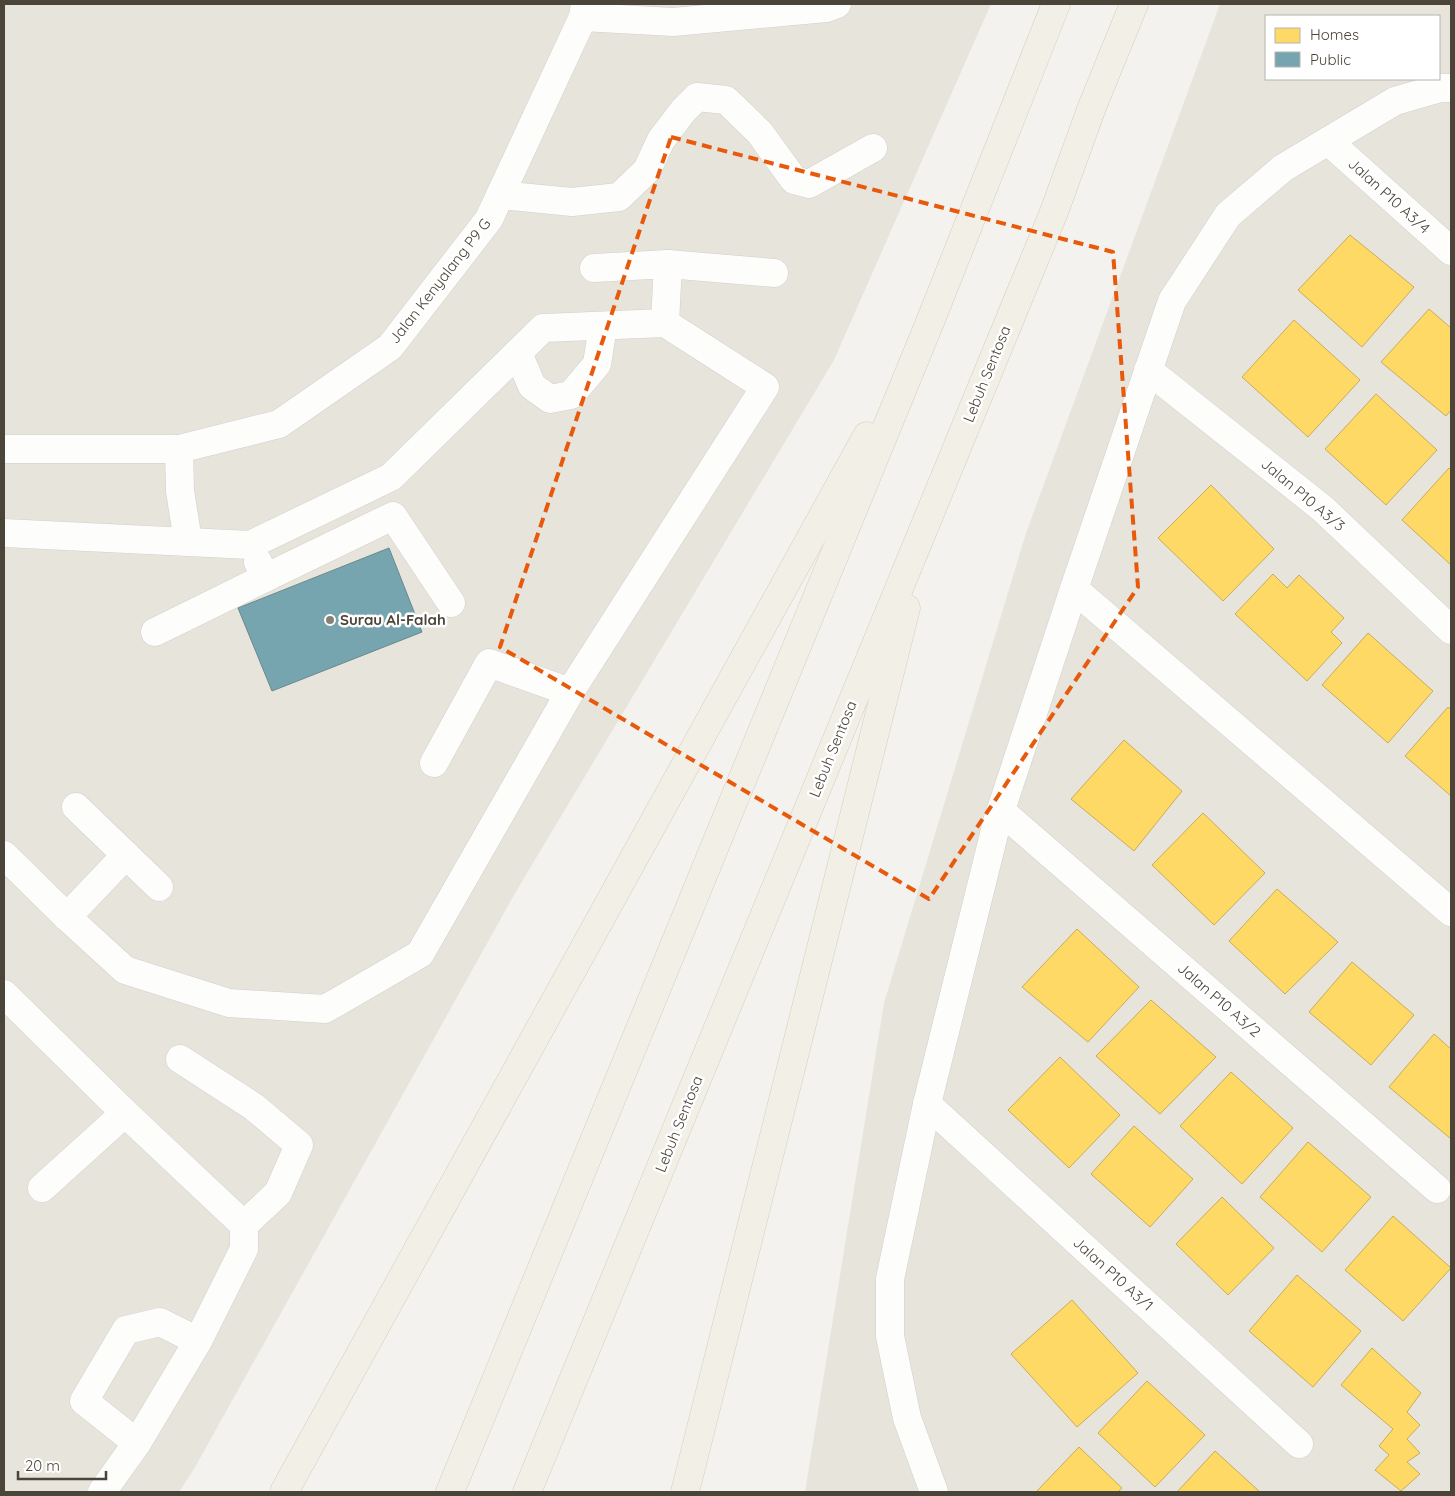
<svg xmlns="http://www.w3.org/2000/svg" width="1455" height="1496" viewBox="0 0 1455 1496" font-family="Quicksand,sans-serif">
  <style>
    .residential { fill: #e7e4dc; fill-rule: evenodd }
    .homes { fill: #ffd966; stroke: #c9ac58 }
    .public { fill: #76a5af; stroke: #69888c }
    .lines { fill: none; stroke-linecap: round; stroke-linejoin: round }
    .minor-casing { stroke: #d2d0cb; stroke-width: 29 }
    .major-casing { stroke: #d6cebb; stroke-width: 29 }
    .minor { stroke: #fdfdfc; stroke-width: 28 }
    .major { stroke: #f2efe6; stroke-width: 28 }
    .marked { fill: none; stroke: #e8590c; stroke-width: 4; stroke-dasharray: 10 6; stroke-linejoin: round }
    .poi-dot { fill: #868178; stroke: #fff; stroke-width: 2 }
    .labels { text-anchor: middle; stroke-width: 5; stroke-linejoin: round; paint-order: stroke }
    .street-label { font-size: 15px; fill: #4b4439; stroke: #fff }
    .poi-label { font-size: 15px; font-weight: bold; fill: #4b4439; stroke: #fff; text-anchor: start }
  </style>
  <rect width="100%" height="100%" fill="#f4f2ee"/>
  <!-- residential -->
  <g class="residential">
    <path d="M4 4H991L834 360 514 895 194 1469 179 1492H4Z"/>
    <path d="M1220 4H1451V1492H805L884 1003 1026 533ZM1266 16H1439V79H1266Z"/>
  </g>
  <!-- homes -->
  <g class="homes">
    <path d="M1350 235 1414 287 1362 347 1298 290Z"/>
    <path d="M1429 309 1451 328V410L1446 416 1381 362Z"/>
    <path d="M1294 320 1360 380 1308 437 1242 377Z"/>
    <path d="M1376 394 1437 450 1386 505 1325 449Z"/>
    <path d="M1449 468 1451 470V565L1402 520Z"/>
    <path d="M1211 485 1274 549 1223 601 1158 538Z"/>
    <path d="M1273 574 1287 588 1299 575 1344 618 1331 632 1342 643 1307 681 1235 614Z"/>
    <path d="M1368 633 1433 691 1388 743 1322 685Z"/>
    <path d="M1448 707 1451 710V796L1405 756Z"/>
    <path d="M1124 740 1182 791 1134 851 1071 799Z"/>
    <path d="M1203 813 1265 873 1214 925 1152 865Z"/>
    <path d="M1277 889 1338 942 1285 994 1229 941Z"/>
    <path d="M1077 929 1139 987 1088 1042 1022 987Z"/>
    <path d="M1352 962 1414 1015 1371 1065 1309 1012Z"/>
    <path d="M1151 1000 1216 1057 1160 1114 1096 1056Z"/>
    <path d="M1434 1034 1451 1049V1139L1389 1087Z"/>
    <path d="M1060 1057 1120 1115 1069 1168 1008 1110Z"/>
    <path d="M1231 1072 1293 1128 1242 1184 1180 1126Z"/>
    <path d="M1134 1126 1193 1179 1150 1227 1091 1174Z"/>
    <path d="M1308 1142 1371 1197 1322 1252 1260 1197Z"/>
    <path d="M1222 1197 1274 1248 1228 1295 1176 1244Z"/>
    <path d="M1393 1216 1451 1268 1403 1321 1345 1270Z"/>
    <path d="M1297 1275 1361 1331 1313 1387 1249 1331Z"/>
    <path d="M1072 1300 1138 1373 1077 1427 1011 1354Z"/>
    <path d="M1372 1348 1421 1393 1407 1412 1420 1425 1407 1439 1420 1453 1407 1462 1420 1474 1401 1491 1375 1470 1389 1455 1379 1446 1393 1429 1341 1385Z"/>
    <path d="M1147 1381 1205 1435 1155 1487 1098 1433Z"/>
    <path d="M1079 1447 1122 1488 1118 1492H1036Z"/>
    <path d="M1215 1451 1260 1492H1177Z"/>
  </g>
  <!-- public -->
  <path class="public" d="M389 548 422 632 272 691 238 608Z"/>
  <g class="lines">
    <!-- minor casing -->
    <g class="minor-casing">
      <g id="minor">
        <path d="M583 17 673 22 826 8 837 4"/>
        <path d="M1328 141 1451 251"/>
        <path d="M500 195 572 202 619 197 647 170 661 140 683 111 697 97 726 100 760 133 794 180 809 184 873 148"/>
        <path d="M668 264 774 273"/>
        <path d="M594 268 668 264 665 323"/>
        <path d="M518 353 532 386 550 399 571 395 597 364 603 326"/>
        <path d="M1148 370 1323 509 1451 630"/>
        <path d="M4 449H179L279 424 390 347 489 219 583 17 585 4"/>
        <path d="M179 449 180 491 188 541"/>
        <path d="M4 533 250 545 391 477 543 328 665 323 765 387 570 692 420 954 325 1009 229 1003 125 970 67 917 4 855"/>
        <path d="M265 578 393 516 451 603"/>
        <path d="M1074 589 1451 912"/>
        <path d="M155 632 265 578 258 562"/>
        <path d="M434 763 489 663 570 692"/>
        <path d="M76 807 159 887"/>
        <path d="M1001 811 1437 1189"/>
        <path d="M67 917 126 855"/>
        <path d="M4 994 125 1113 244 1225V1249L198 1341 137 1443 102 1492"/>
        <path d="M180 1059 254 1107 299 1145 278 1193 244 1225"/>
        <path d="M927 1104 1299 1444"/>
        <path d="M42 1188 125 1113"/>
        <path d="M137 1443 84 1401 126 1330 160 1322 198 1341"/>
        <path d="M934 1492 907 1418 890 1336V1279L927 1104 997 822 1074 589 1172 301 1228 215 1283 168 1395 101 1440 88H1451"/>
      </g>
    </g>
    <!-- major casing -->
    <g class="major-casing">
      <g id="major">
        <path d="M284 1492 867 436"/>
        <path d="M450 1492 930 322 1056 4"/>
        <path d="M527 1492 1054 212 1092 107 1134 4"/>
        <path d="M685 1492 906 608"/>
      </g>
    </g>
    <!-- minor -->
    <use href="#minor" class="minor"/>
    <!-- major -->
    <use href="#major" class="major"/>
  </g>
  <!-- marked area -->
  <path class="marked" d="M671 137 1113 252 1138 587 929 899 500 647Z"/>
  <!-- markers -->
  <circle class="poi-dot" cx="330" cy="620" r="5"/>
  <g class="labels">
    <!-- street labels -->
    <g class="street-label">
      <text transform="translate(1389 196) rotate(42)" y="5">Jalan P10 A3/4</text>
      <text transform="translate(440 281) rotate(-52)" y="5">Jalan Kenyalang P9 G</text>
      <text transform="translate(987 374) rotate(-68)" y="5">Lebuh Sentosa</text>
      <text transform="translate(1303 495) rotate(40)" y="5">Jalan P10 A3/3</text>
      <text transform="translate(833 749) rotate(-68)" y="5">Lebuh Sentosa</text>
      <text transform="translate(1219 1000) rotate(41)" y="5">Jalan P10 A3/2</text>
      <text transform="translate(679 1124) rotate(-68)" y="5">Lebuh Sentosa</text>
      <text transform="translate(1113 1274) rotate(42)" y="5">Jalan P10 A3/1</text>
    </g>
    <!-- poi labels -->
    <g class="poi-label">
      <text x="340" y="625">Surau Al-Falah</text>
    </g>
  </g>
  <!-- border -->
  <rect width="1455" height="1496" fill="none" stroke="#4b4439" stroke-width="10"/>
  <!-- legend -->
  <rect x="1265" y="15" width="175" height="65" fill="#ffffff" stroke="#b7b4b0"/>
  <rect x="1275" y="28" width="25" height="15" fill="#ffd966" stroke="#b7b4b0"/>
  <text x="1310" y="40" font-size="15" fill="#4b4439">Homes</text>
  <rect x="1275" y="52" width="25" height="15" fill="#76a5af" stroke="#b7b4b0"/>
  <text x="1310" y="65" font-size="15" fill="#4b4439">Public</text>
  <!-- scale -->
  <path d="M18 1471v8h88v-8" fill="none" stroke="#4b4439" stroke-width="2.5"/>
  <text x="25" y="1471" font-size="15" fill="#4b4439" stroke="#ffffff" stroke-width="4" paint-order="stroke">20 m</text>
</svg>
